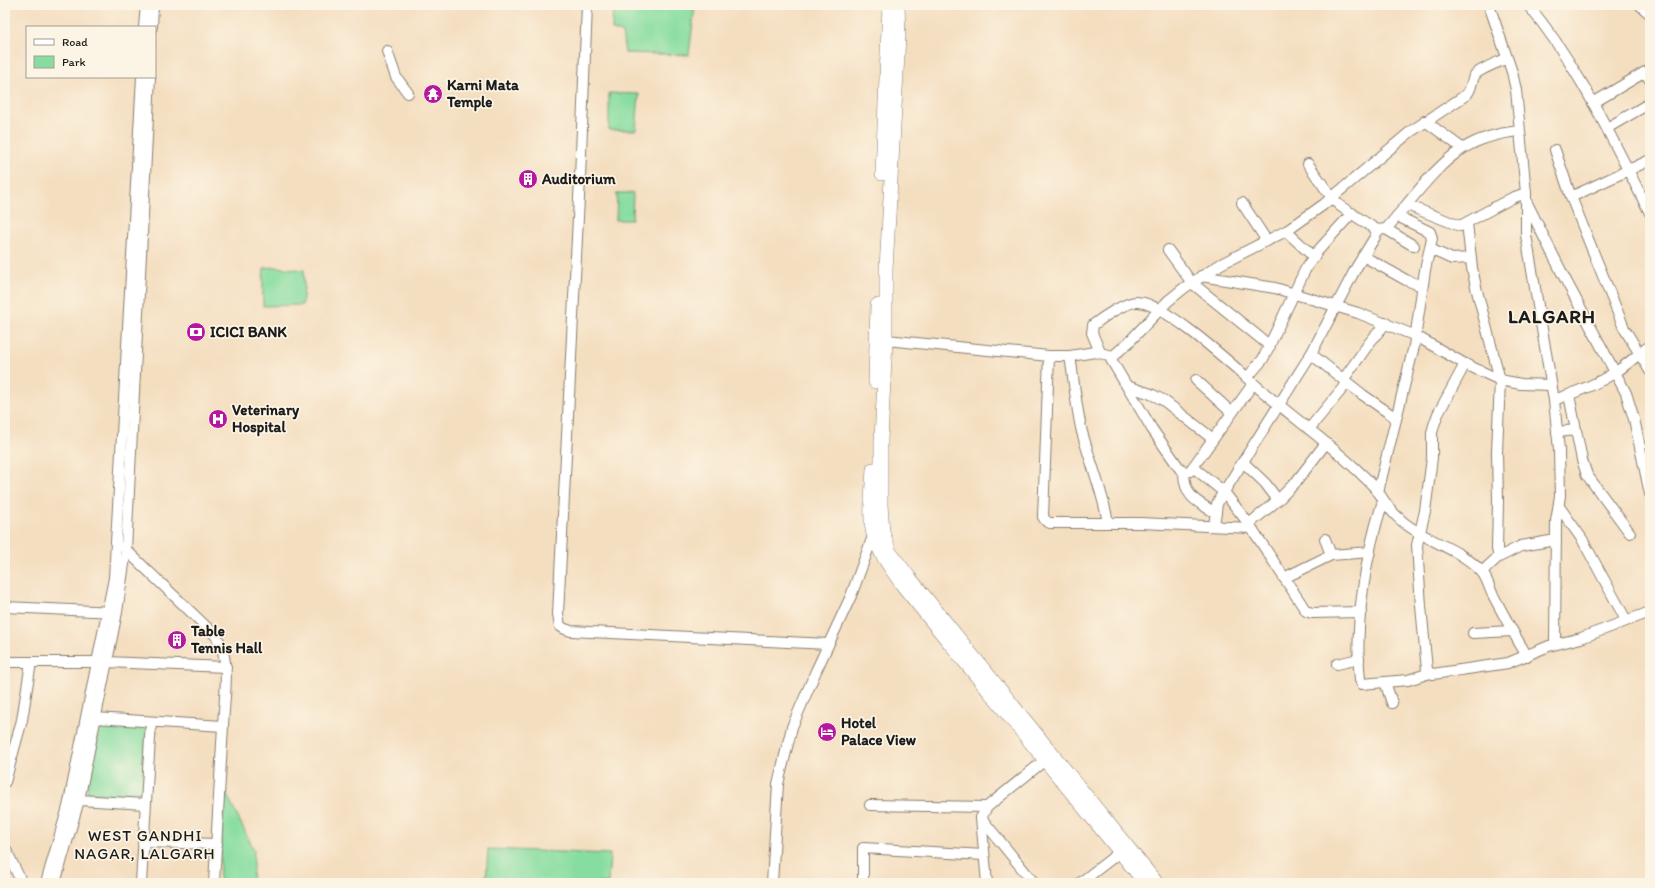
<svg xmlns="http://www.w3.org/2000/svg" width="1655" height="888" viewBox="0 0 1655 888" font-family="Itim,sans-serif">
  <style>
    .green { fill: #87dda0; stroke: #527c5e }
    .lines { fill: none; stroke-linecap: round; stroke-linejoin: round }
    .minor-casing { stroke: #887d6e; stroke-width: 12 }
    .major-casing { stroke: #887d6e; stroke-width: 14 }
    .minor { stroke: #fff; stroke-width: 10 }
    .major { stroke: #fff; stroke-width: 13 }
    .labels { text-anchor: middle; stroke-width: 3.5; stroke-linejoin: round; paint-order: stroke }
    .poi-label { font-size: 15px; font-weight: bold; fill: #1c1c1c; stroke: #fcf5e5; text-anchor: start }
    .neighbourhood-label { font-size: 16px; letter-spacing: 1px; fill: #1c1c1c; stroke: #fcf5e5 }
    .district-label { font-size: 19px; font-weight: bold; letter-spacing: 1px; fill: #1c1c1c; stroke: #fcf5e5 }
  </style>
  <rect width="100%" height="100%" fill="#fcf5e5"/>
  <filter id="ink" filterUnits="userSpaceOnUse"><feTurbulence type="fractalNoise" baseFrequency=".025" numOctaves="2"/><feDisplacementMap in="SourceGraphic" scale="8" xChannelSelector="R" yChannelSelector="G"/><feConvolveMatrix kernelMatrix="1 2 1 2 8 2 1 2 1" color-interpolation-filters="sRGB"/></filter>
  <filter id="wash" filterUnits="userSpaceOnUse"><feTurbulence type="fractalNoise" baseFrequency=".012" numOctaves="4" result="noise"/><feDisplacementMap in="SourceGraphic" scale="16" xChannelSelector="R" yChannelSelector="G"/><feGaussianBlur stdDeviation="0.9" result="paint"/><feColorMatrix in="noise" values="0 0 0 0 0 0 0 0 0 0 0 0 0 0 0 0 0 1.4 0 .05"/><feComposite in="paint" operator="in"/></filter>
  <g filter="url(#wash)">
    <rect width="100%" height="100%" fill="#f4dec0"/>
    <!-- green -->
    <g class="green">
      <path d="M613 5H695L689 55 625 53 622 32 612 30Z"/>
      <path d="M609 93 639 94 636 130H609Z"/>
      <path d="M617 193H633L632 220H616Z"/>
      <path d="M275 267 304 270V288L302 305 263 306V280L264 268Z"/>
      <path d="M101 722 147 726 143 797 88 793 87 787 96 748Z"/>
      <path d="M226 793 254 850 252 883H219L222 821Z"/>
      <path d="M488 849 610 854 608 883H486Z"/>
    </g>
  </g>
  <g filter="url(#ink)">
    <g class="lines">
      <!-- minor casing -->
      <g class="minor-casing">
        <g id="minor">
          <path d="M587 5 580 178 558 614 560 626 565 629 571 631 828 644"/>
          <path d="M1489 5 1512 72 1516 90 1526 193V235L1554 400 1559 450 1560 496 1556 521 1555 644"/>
          <path d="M1528 5C1580 67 1613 142 1650 213"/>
          <path d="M1640 5 1650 14"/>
          <path d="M144 27 146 5"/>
          <path d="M152 27 153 5"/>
          <path d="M387 51 396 77 408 93"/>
          <path d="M1593 103 1645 72 1650 80"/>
          <path d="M1425 121 1462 148"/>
          <path d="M1607 128 1650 103"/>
          <path d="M1555 150 1571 197 1624 328 1650 371"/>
          <path d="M1308 164 1332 198 1340 206 1377 230 1386 229 1414 246"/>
          <path d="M1571 197 1650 160"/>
          <path d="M1242 203 1267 241"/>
          <path d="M1527 203 1563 275 1626 393 1634 419 1650 494"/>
          <path d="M1407 205 1460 226 1512 198 1526 193"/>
          <path d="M1467 223 1472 268 1476 287 1500 380 1497 452 1498 501 1497 549 1499 557"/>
          <path d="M1386 229C1407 206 1437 163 1464 148 1480 138 1501 133 1519 131"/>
          <path d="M1286 231 1314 257"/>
          <path d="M1430 249 1452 259 1471 258"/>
          <path d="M1168 250 1192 283 1270 346"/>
          <path d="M1363 256 1406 280 1422 286"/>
          <path d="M1201 276 1275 288 1358 313 1416 336 1465 364 1500 380 1521 384 1551 385"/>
          <path d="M886 340 1049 356H1070L1095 352 1113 356 1128 343 1168 301 1184 288 1221 264 1288 230 1323 205 1410 132 1466 95C1473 88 1470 82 1475 75 1479 69 1500 62 1507 58"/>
          <path d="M1100 352 1092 333 1093 325C1102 318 1126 301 1138 302 1167 303 1243 375 1267 395 1297 420 1328 443 1356 469 1363 476 1373 484 1379 493 1385 503 1392 513 1402 521 1425 541 1459 548 1481 571 1487 577 1489 588 1493 595 1504 616 1515 636 1527 656"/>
          <path d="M1311 354 1363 395 1396 418"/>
          <path d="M1049 356 1043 517 1046 521 1050 523H1140L1251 528"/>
          <path d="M1070 356C1074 381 1076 407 1082 432 1090 462 1103 492 1108 523"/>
          <path d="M1109 356 1152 429 1180 469 1184 472 1190 471 1253 384"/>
          <path d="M1465 364 1438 414 1434 425 1432 433V458L1425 511 1417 545 1421 606 1427 670 1430 673 1433 674 1508 663 1549 646 1581 638 1650 612"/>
          <path d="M1247 378 1263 359 1305 270 1316 253 1352 213"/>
          <path d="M1196 380 1232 413"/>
          <path d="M1343 380 1370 342 1386 323"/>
          <path d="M1127 386 1151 394 1163 400 1213 439"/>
          <path d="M1569 395 1582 460 1587 475 1630 533"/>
          <path d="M1554 400C1575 393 1597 384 1616 372 1628 364 1638 354 1650 346"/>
          <path d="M1309 429 1347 383"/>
          <path d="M1557 432 1576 430"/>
          <path d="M1243 462 1265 483 1278 500"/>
          <path d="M1193 467 1224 492 1249 524 1306 611 1312 613 1361 612"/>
          <path d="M1184 472C1184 497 1197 502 1216 513"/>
          <path d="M1378 492 1414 346 1425 270 1432 238 1430 232 1397 216"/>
          <path d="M1383 501C1366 553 1354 625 1360 680L1362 684 1408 680 1430 673"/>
          <path d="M1560 508 1582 539 1626 620"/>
          <path d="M1249 524 1278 500 1296 482 1326 443"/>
          <path d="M1214 526 1217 504 1220 498 1311 354 1356 268 1375 237 1377 230"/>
          <path d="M1325 539 1331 555 1370 552"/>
          <path d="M123 547 216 636C232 659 224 698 223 726"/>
          <path d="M1482 572 1497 558 1521 546 1556 540"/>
          <path d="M1284 578 1331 555"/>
          <path d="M5 607 115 612"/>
          <path d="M1473 633 1512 631"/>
          <path d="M5 662H106L226 667"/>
          <path d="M1337 664 1359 659"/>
          <path d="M1385 682 1392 703"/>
          <path d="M95 718 223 726 214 883"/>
          <path d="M5 782 22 720 31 662"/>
          <path d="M79 800 145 804"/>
          <path d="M870 805 987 807"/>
          <path d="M981 818 1034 883"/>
          <path d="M143 842 217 844"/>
          <path d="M5 848 22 883"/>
          <path d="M46 883 68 807 114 578 142 77"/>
          <path d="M55 883 79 800 117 612 126 550 150 77"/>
          <path d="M141 883 151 722"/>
          <path d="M772 883 778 784 792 727 816 671 851 596 873 536"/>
          <path d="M863 883V848L984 855"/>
          <path d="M987 883 981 818 987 807 1045 760"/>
          <path d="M1080 883 1120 852"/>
        </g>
      </g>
      <!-- major casing -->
      <g class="major-casing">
        <g id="major">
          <path d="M898 5 899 36 886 269V340L881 440V505L883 532 890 552 910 578 1157 883"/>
          <path d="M882 174 889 5"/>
          <path d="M875 382 877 305"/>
          <path d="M873 469C872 487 868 522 874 537 880 555 892 570 902 585L1145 883"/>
        </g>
      </g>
      <!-- minor -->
      <use href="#minor" class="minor"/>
      <!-- major -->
      <use href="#major" class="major"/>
    </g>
  </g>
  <!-- icons -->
  <defs>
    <g id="temple-disc" transform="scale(1)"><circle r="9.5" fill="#b5179e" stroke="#fcf5e5"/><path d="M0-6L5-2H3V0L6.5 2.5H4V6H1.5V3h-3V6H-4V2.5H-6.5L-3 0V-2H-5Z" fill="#fff"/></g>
    <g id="building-disc" transform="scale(1)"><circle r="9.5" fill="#b5179e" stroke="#fcf5e5"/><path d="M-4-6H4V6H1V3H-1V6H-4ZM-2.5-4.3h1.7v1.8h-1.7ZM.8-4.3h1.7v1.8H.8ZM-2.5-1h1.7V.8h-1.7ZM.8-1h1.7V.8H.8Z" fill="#fff"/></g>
    <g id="bank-disc" transform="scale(1)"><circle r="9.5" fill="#b5179e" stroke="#fcf5e5"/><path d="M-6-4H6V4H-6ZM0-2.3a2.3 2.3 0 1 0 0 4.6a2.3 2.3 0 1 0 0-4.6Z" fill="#fff"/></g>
    <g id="hospital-disc" transform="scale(1)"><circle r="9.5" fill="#b5179e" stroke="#fcf5e5"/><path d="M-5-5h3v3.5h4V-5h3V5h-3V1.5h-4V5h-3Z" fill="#fff"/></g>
    <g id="hotel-disc" transform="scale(1)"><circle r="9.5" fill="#b5179e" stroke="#fcf5e5"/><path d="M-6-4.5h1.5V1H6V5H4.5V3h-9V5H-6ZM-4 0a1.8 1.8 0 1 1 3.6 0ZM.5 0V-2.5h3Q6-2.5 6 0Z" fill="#fff"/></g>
  </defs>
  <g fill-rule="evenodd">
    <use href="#temple-disc" x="433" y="94"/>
    <use href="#building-disc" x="528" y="179"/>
    <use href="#bank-disc" x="196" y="332"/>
    <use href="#hospital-disc" x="218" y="419"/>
    <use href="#building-disc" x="177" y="640"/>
    <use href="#hotel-disc" x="827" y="732"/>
  </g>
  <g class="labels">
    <!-- poi labels -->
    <g class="poi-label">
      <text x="447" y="90">Karni Mata<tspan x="447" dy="17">Temple</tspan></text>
      <text x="542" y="184">Auditorium</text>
      <text x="210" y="337">ICICI BANK</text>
      <text x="232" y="415">Veterinary<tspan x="232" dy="17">Hospital</tspan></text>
      <text x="191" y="636">Table<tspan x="191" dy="17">Tennis Hall</tspan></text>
      <text x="841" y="728">Hotel<tspan x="841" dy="17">Palace View</tspan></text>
    </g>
    <!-- neighbourhood labels -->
    <g class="neighbourhood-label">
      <text x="145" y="841">WEST GANDHI<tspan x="145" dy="18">NAGAR, LALGARH</tspan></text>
    </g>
    <!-- district labels -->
    <g class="district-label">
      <text x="1552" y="323">LALGARH</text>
    </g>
  </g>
  <!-- margin -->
  <rect width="1655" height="888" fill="none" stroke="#fcf5e5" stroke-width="20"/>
  <!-- legend -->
  <rect x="26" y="26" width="130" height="52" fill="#fcf5e5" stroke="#a29e95"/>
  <rect x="34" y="39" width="20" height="6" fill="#ffffff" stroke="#a29e95"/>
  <text x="62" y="46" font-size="12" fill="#1c1c1c">Road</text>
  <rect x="34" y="56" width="20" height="12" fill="#87dda0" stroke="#a29e95"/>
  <text x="62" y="66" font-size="12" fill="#1c1c1c">Park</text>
</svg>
